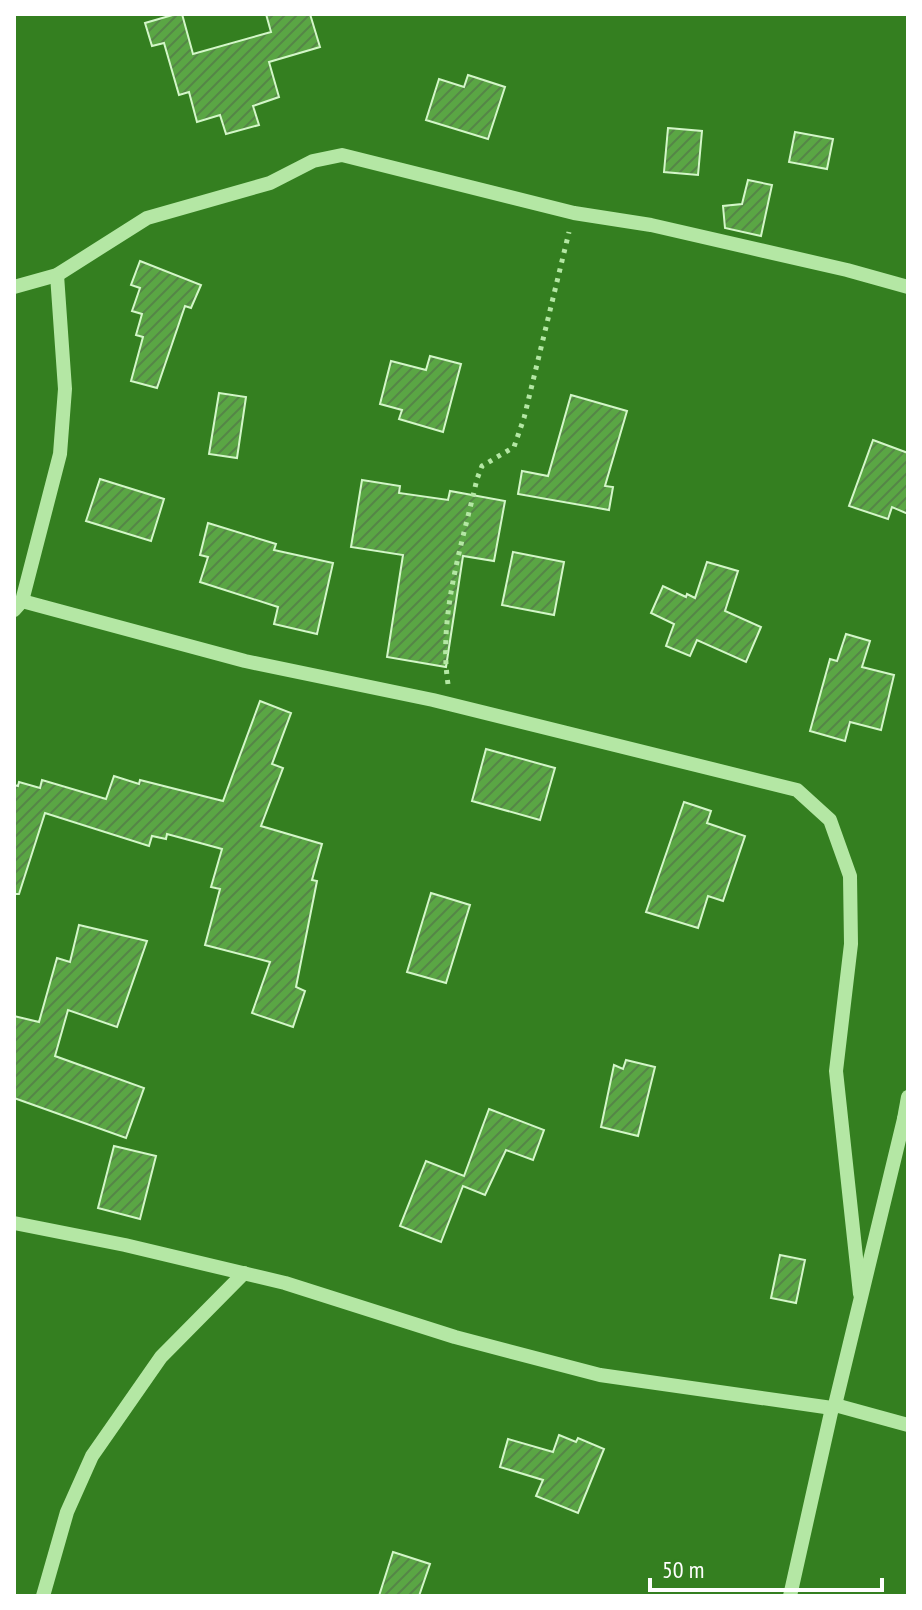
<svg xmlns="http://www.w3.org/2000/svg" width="922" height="1610" viewBox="0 0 922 1610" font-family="'PT Sans Narrow',sans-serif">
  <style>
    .building { fill: url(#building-hatch); stroke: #d3f6c8; stroke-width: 2 }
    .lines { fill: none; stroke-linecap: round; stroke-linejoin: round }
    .path { stroke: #b4e7a4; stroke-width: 5; stroke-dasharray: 4 6; stroke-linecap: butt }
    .minor { stroke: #b4e7a4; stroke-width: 14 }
  </style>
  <defs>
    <pattern id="building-hatch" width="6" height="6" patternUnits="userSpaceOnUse" patternTransform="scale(2)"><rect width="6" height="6" fill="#5aa644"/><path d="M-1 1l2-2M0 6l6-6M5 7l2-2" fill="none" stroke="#558647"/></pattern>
  </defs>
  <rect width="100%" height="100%" fill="#347f20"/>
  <!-- building -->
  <g class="building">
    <path d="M176 14H182L193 54 271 32 266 14H310L320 47 269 62 279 97 253 106 259 125 226 134 220 115 197 122 189 92 179 95 164 43 152 46 145 23Z"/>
    <path d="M468 75 505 87 488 139 426 120 439 79 464 87Z"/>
    <path d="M668 128 702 131 698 175 664 172Z"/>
    <path d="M795 132 833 139 827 169 789 162Z"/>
    <path d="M748 180 772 185 761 236 725 228 723 206 742 204Z"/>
    <path d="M140 261 201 285 191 308 185 306 157 388 131 381 143 337 136 335 142 314 132 311 140 288 131 285Z"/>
    <path d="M430 356 461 364 443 432 399 419 402 410 380 404 391 361 426 370Z"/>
    <path d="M219 393 246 397 237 458 209 454Z"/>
    <path d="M571 395 627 411 605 486 613 487 609 510 518 494 522 471 548 476Z"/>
    <path d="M873 440 908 453V514L892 507 888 519 849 506Z"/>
    <path d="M100 479 164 499 151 541 86 521Z"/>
    <path d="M362 480 400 486 399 493 448 500 450 491 505 501 494 561 463 556 446 667 387 657 403 555 351 547Z"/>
    <path d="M208 523 276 544 274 550 333 563 317 634 274 624 278 607 200 582 208 557 200 555Z"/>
    <path d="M513 552 564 562 554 615 502 605Z"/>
    <path d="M707 562 738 571 725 611 761 627 746 662 697 640 690 656 666 646 674 624 651 613 663 586 686 597 687 594 695 598Z"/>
    <path d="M846 634 870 641 862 667 894 675 881 730 850 722 845 741 810 731 830 659 837 661Z"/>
    <path d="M260 701 291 713 272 764 283 768 261 826 322 844 312 880 317 881 296 987 305 991 293 1027 252 1013 270 962 205 945 220 889 211 887 222 849 167 834 166 839 152 836 149 846 45 813 19 894H14V785L18 786 19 782 40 788 42 780 106 799 114 776 139 784 140 780 223 801Z"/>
    <path d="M486 749 555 768 540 820 472 801Z"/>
    <path d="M684 802 711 811 707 823 745 836 723 901 708 896 698 928 646 912Z"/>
    <path d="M431 893 470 905 446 983 407 972Z"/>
    <path d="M79 925 147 941 117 1027 68 1010 55 1056 144 1088 126 1138 14 1098V1016L39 1022 57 958 70 962Z"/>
    <path d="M626 1060 655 1067 638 1136 601 1127 614 1065 623 1069Z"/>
    <path d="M489 1109 544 1130 533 1160 506 1150 485 1195 463 1186 441 1242 400 1226 426 1161 464 1176Z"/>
    <path d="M114 1146 156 1156 140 1219 98 1208Z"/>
    <path d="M780 1255 805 1260 796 1303 771 1298Z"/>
    <path d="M559 1435 576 1442 578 1438 604 1449 578 1513 536 1496 543 1480 500 1467 508 1439 553 1452Z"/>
    <path d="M393 1552 430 1564 419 1596H379Z"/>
  </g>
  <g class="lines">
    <!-- path -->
    <path class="path" d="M448 684C438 616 462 545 477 479L482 466 514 447 524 418 569 232"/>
    <!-- minor -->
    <g class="minor">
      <path d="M14 287 57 275 147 218 270 183 313 161 342 155 574 213 651 225 847 270 908 287"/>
      <path d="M22 601 245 661 433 700 797 790 830 820 850 876 851 944 836 1071 860 1294"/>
      <path d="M14 610 22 601 60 454 65 389 57 275"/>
      <path d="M904 1119 908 1097"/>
      <path d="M14 1223 125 1245 285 1283 455 1337 600 1375 832 1408"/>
      <path d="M835 1405 908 1425"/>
      <path d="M43 1596 67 1512 92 1456 161 1357 244 1273"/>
      <path d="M790 1596 832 1408 835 1405 904 1119 908 1113"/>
    </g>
  </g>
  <!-- border -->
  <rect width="922" height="1610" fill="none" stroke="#ffffff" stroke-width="32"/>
  <!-- scale -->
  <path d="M650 1578v12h232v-12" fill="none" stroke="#ffffff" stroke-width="4"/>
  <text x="662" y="1578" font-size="24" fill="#ffffff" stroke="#347f20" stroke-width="6" paint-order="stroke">50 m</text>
</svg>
